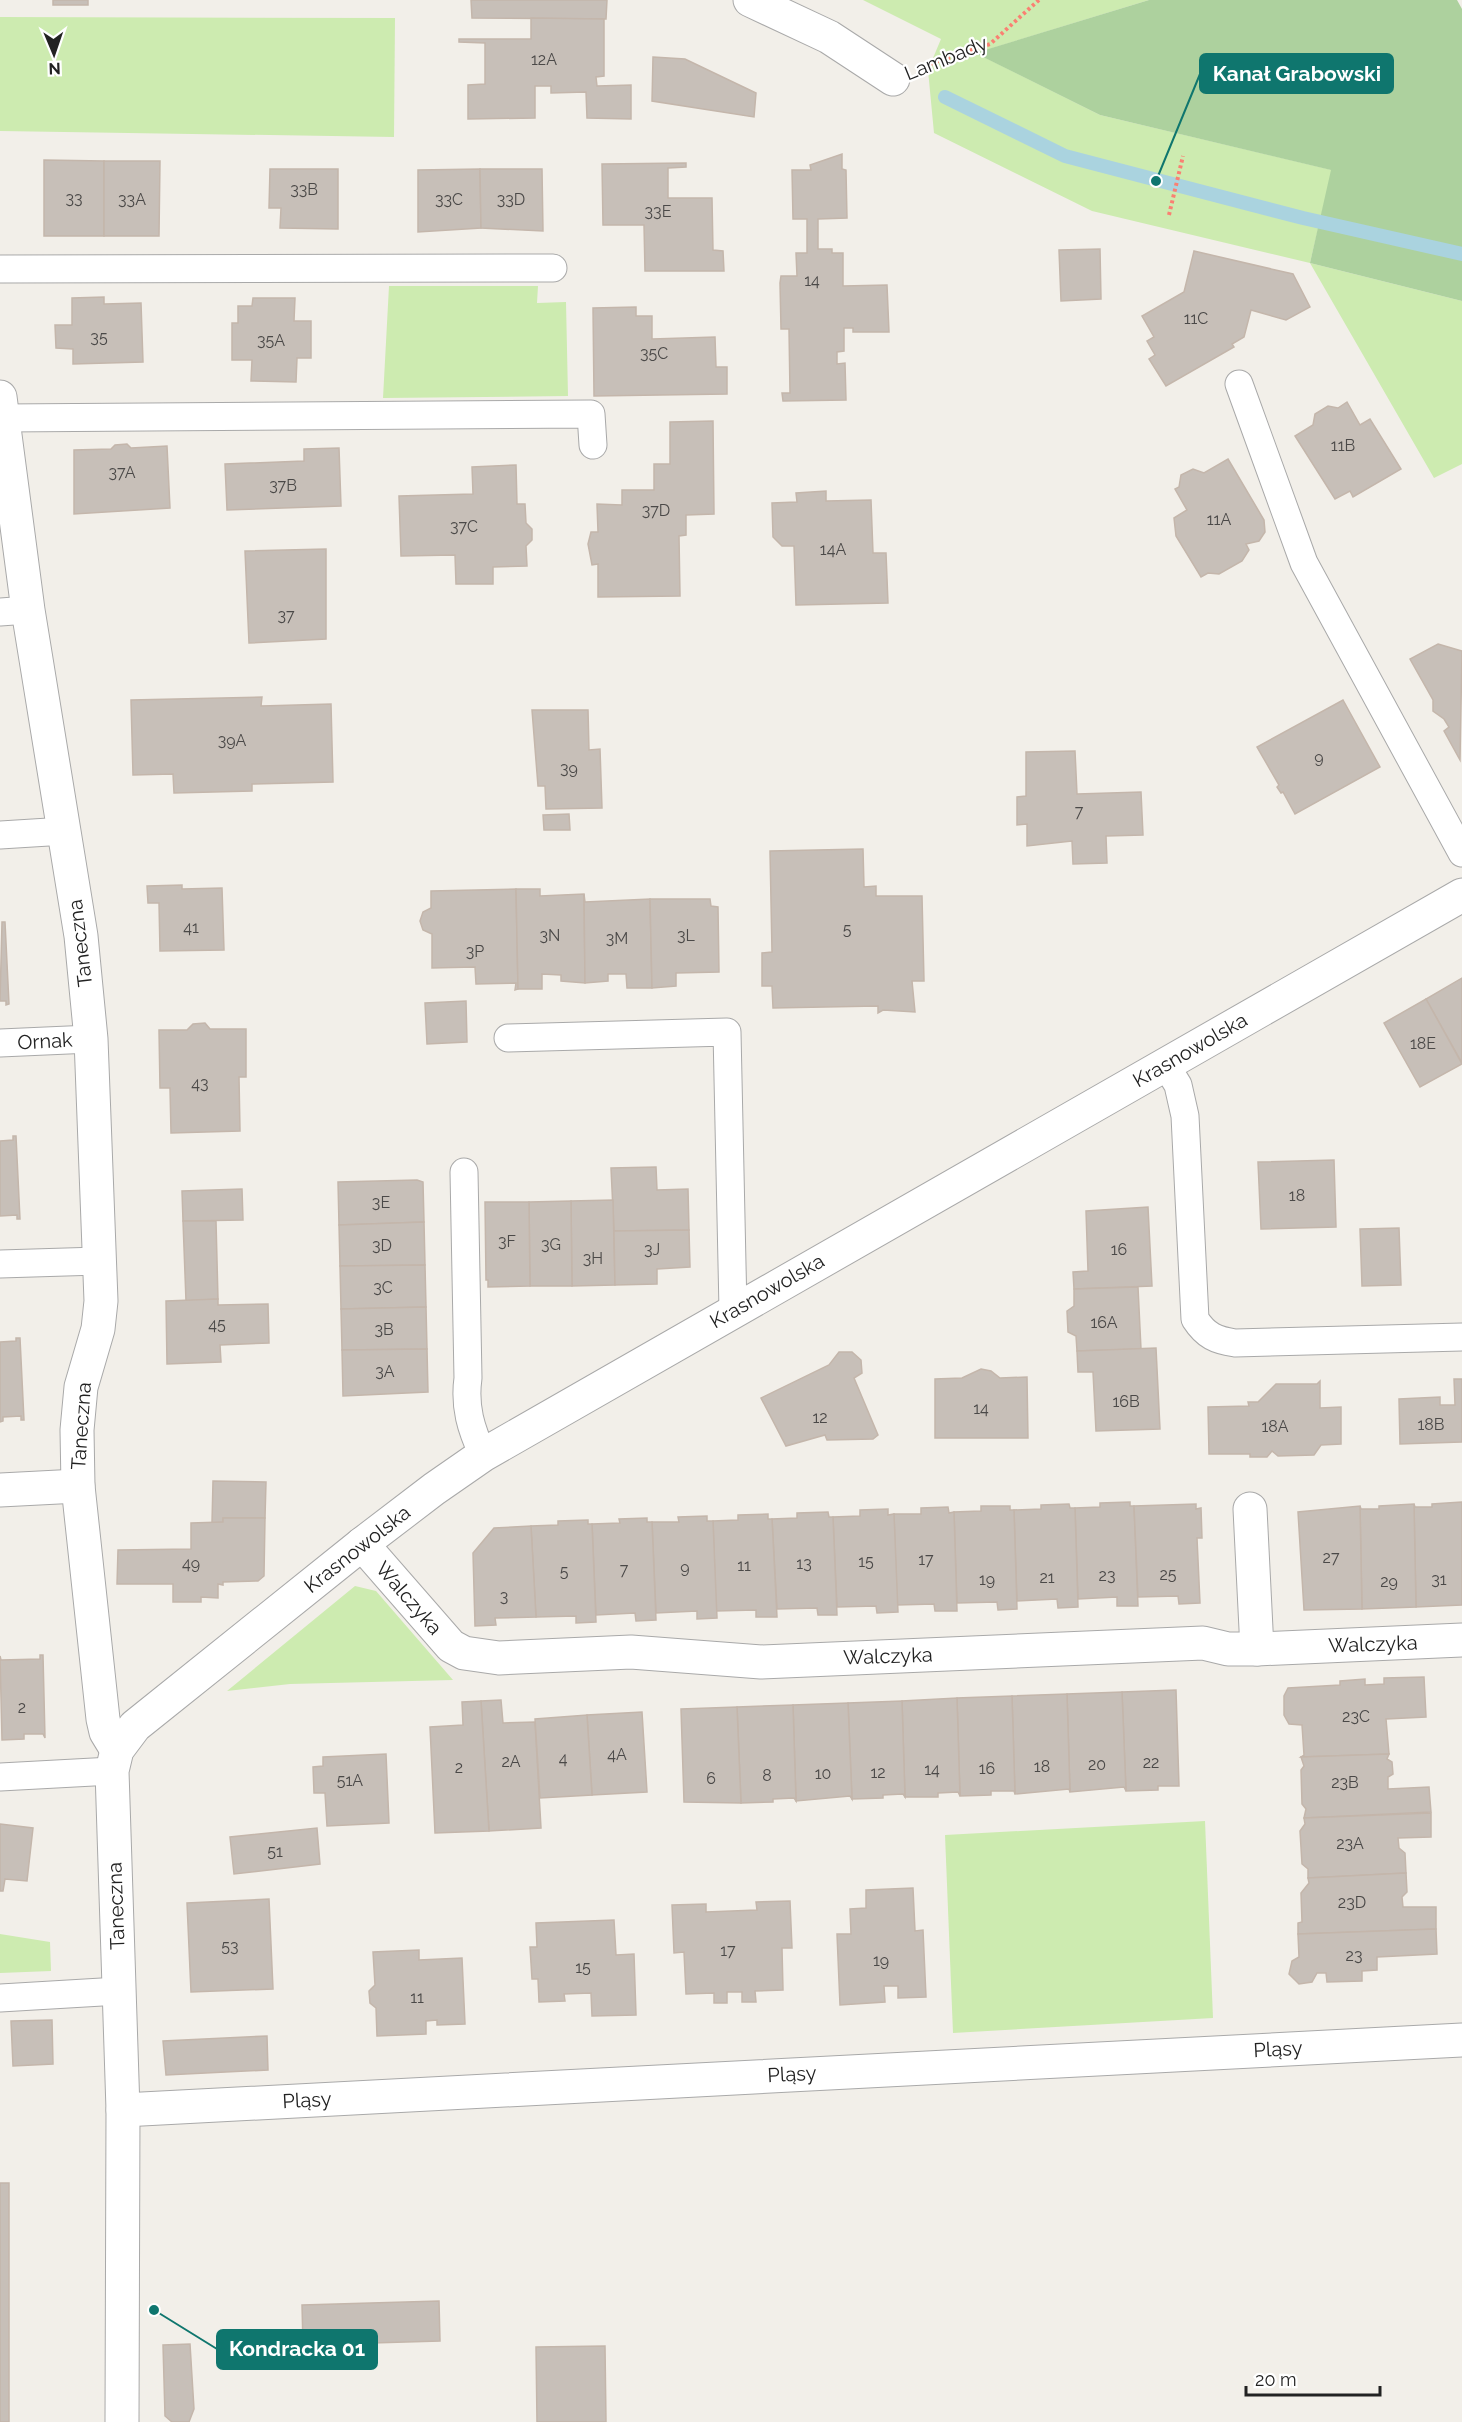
<svg xmlns="http://www.w3.org/2000/svg" width="1462" height="2422" viewBox="0 0 1462 2422" font-family="Raleway,sans-serif">
  <style>
    .grass { fill: #cdebb0 }
    .forest { fill: #add19e }
    .lines { fill: none; stroke-linecap: round; stroke-linejoin: round }
    .stream { stroke: #aad3df; stroke-width: 14 }
    .building { fill: #c7bfb8; stroke: #c4b6ab; stroke-width: 1.5 }
    .lane-casing { stroke: #a9a9a9; stroke-width: 29 }
    .street-casing { stroke: #a9a9a9; stroke-width: 35 }
    .path { stroke: #fa8072; stroke-width: 4; stroke-dasharray: 3 3; stroke-linecap: butt }
    .lane { stroke: #fff; stroke-width: 27 }
    .street { stroke: #fff; stroke-width: 33 }
    .labels { text-anchor: middle; stroke-width: 4.5; stroke-linejoin: round; paint-order: stroke }
    .number-label { font-size: 16px; fill: #4b4948 }
    .street-label { font-size: 20px; fill: #222; stroke: #fff }
    .leader { fill: none; stroke: #0f766e; stroke-width: 2 }
    .callout-dot { fill: #0f766e; stroke: #fff; stroke-width: 2 }
    .callout { fill: #0f766e; stroke: #0f766e; stroke-width: 2 }
    .callout-label { font-size: 21px; text-anchor: middle; font-weight: bold; fill: #fff }
  </style>
  <rect width="100%" height="100%" fill="#f2efe9"/>
  <!-- grass -->
  <g class="grass">
    <path d="M863 0H1149L976 53 1100 115 1332 170 1310 263 1462 301V464L1434 478 1310 263 1092 211 934 133 928 70 941 39Z"/>
    <path d="M0 17 395 18 394 137 0 131Z"/>
    <path d="M389 286H538L537 303 566 302 568 396 383 398Z"/>
    <path d="M355 1586 376 1591 453 1680 290 1684 227 1691Z"/>
    <path d="M1205 1821 1213 2018 953 2033 945 1835Z"/>
    <path d="M0 1934 50 1942 51 1971 0 1973Z"/>
  </g>
  <!-- forest -->
  <path class="forest" d="M1149 0H1457L1462 9V301L1310 263 1331 170 1100 115 975 53Z"/>
  <g class="lines">
    <!-- stream -->
    <path class="stream" d="M945 97 1065 156 1303 218 1462 254"/>
  </g>
  <!-- building -->
  <g class="building">
    <rect x="53" y="0" width="35" height="5"/>
    <path d="M471 0H607L606 19H604L472 18Z"/>
    <path d="M531 18 604 19V76L596 77 597 86 631 85V119L587 118 586 92 551 93V86H535V118L468 119V85L485 84V43L459 42V39H531Z"/>
    <path d="M653 57 685 59 756 93 754 117 652 101Z"/>
    <path d="M842 154V169L846 170 847 218 818 219V249H832V253H843V286L887 285 889 332H853V328H844V351L837 352V364L845 363 846 400 783 401 782 393H790L789 329H781L780 283 781 276H797L796 253H807V219H793L792 170H811L810 165Z"/>
    <path d="M44 160 104 161V236H44Z"/>
    <path d="M104 161H160L159 236H104Z"/>
    <path d="M686 163V167L668 168V198H712L713 250 723 251 724 271H645L644 225H603L602 164Z"/>
    <path d="M270 169H338V229L280 228 281 208H269Z"/>
    <path d="M480 169 481 228 418 232V170Z"/>
    <path d="M480 169H542L543 231 481 228Z"/>
    <path d="M1100 249 1101 299 1061 301 1059 250Z"/>
    <path d="M1194 251 1293 274 1310 307 1286 320 1251 310 1244 337 1232 344 1234 347 1166 386 1149 359 1155 355 1147 341 1154 337 1142 316 1184 292Z"/>
    <path d="M104 297V304L141 303 143 362 73 364V349L56 348 55 325H72V298Z"/>
    <path d="M253 298H295L294 321H311V358H297L296 382 251 381 252 360H232V323H238V306H252Z"/>
    <path d="M636 307V316H652V339L715 337 716 367H727V394L594 396 593 308Z"/>
    <path d="M1347 402 1360 425 1370 419 1401 469 1353 497 1350 491 1335 499 1295 436 1313 425 1315 414 1328 406 1338 408Z"/>
    <path d="M713 421 714 514 686 515V535L679 536 680 596 598 597V564L592 565 588 544 591 532H598L597 504 622 505V490H654V464H670V422Z"/>
    <path d="M127 444 131 448 167 446 170 508 74 514V450L111 449 115 445Z"/>
    <path d="M339 448 341 506 227 510 225 464 304 461V449Z"/>
    <path d="M1228 459 1264 520 1265 532 1259 541 1246 544 1249 550 1242 561 1219 574 1208 573 1201 577 1176 536 1174 518 1187 510 1175 489 1179 487 1181 475 1193 469 1204 473Z"/>
    <path d="M516 465 517 504H525L526 523 532 529V540L526 546 527 566 493 567V584H456L455 555 401 556 399 496 473 494 472 467Z"/>
    <path d="M826 491V501L871 500 873 553H886L888 603 796 605 794 546H782L773 537 772 503 797 502 796 493Z"/>
    <path d="M326 549V639L249 643 245 551Z"/>
    <path d="M1438 644 1462 651 1460 760 1444 731 1449 727 1444 719 1433 711V700L1410 659Z"/>
    <path d="M262 697 261 706 331 704 333 782 252 784V791L174 793 173 774 133 775 131 700Z"/>
    <path d="M1343 700 1380 767 1295 814 1283 792 1281 793 1277 787 1279 785 1257 747Z"/>
    <path d="M532 710H588L589 750 600 749 602 808 546 809 545 786H538Z"/>
    <path d="M1075 751 1077 794 1141 792 1143 835 1106 836 1107 863 1073 864 1072 841 1027 846V824L1017 825V797L1026 796V752Z"/>
    <path d="M569 814 570 830H544L543 815Z"/>
    <path d="M863 849 864 887 876 886V896H922L924 981H912L915 1012 883 1010 878 1013V1006L773 1008 772 986H762V953L772 952 770 851Z"/>
    <path d="M182 885V889L222 888 224 950 160 951 159 903H148L147 886Z"/>
    <path d="M516 889 518 989 515 990 516 983 476 984 475 967 432 968V934L423 930 420 921 423 912 431 908V891Z"/>
    <path d="M516 889H540V896L584 894 585 983 561 981V975L542 974V989H518Z"/>
    <path d="M584 894 585 902 650 899 652 988H627L626 974H608V981L585 983Z"/>
    <path d="M650 899H710L711 906 718 907 719 972 676 973V986L652 988Z"/>
    <path d="M2 922H5L9 1004 6 1005V1001H0Z"/>
    <path d="M1462 978V1063L1426 999Z"/>
    <path d="M1426 999 1462 1064 1420 1087 1384 1023Z"/>
    <path d="M466 1001 467 1042 427 1044 425 1003Z"/>
    <path d="M205 1023 210 1029H246V1077H239L240 1131 171 1133 170 1088H160L159 1030H187L193 1024Z"/>
    <path d="M13 1136H16L20 1219H17V1215L0 1216V1141L13 1140Z"/>
    <path d="M1334 1160 1336 1227 1261 1229 1258 1162Z"/>
    <path d="M656 1167 657 1190 688 1189 689 1230 614 1231 611 1168Z"/>
    <path d="M417 1180 423 1182 424 1222 339 1225 338 1182Z"/>
    <path d="M242 1189 243 1220 183 1221 182 1191Z"/>
    <path d="M613 1200 615 1285 572 1286 571 1201Z"/>
    <path d="M571 1201 572 1286H530L529 1202Z"/>
    <path d="M485 1202H529L530 1286 488 1287V1280H486Z"/>
    <path d="M1148 1207 1152 1286 1074 1289 1073 1272 1088 1271 1086 1211Z"/>
    <path d="M183 1221H216L218 1299 186 1301Z"/>
    <path d="M424 1222 425 1265 340 1266 339 1225Z"/>
    <path d="M1399 1228 1401 1285 1362 1286 1360 1229Z"/>
    <path d="M689 1230 690 1267 657 1269V1284L615 1285 614 1231Z"/>
    <path d="M425 1265 426 1307 341 1309 340 1266Z"/>
    <path d="M1138 1287 1141 1349 1077 1351 1076 1336 1068 1332 1067 1311 1074 1306V1289Z"/>
    <path d="M218 1299V1305L268 1304 269 1343 220 1345 221 1362 167 1364 166 1301Z"/>
    <path d="M426 1307 427 1349 342 1350 341 1309Z"/>
    <path d="M16 1338H20L24 1420H21V1416L3 1417V1421L0 1422V1342L16 1341Z"/>
    <path d="M1156 1348 1160 1429 1096 1431 1093 1372H1078L1077 1351Z"/>
    <path d="M427 1349 428 1392 343 1396 342 1350Z"/>
    <path d="M839 1352H852L861 1360 862 1373 854 1378 878 1435 873 1439 827 1440 825 1435 786 1446 761 1398 829 1365Z"/>
    <path d="M981 1369 991 1371 1000 1378 1027 1377 1028 1438H935V1379L962 1378Z"/>
    <path d="M1454 1379H1462V1442L1400 1444 1399 1399 1440 1397V1405H1455Z"/>
    <path d="M1320 1381V1408L1341 1407V1444L1321 1445 1314 1455 1278 1456 1272 1451 1267 1457H1250V1454H1209L1208 1407 1249 1406 1248 1402H1258L1276 1384H1317Z"/>
    <path d="M213 1481 266 1482 265 1518H223V1522L212 1523Z"/>
    <path d="M1130 1502V1506H1134L1138 1606H1117V1597L1078 1599 1075 1508 1100 1507V1503Z"/>
    <path d="M1462 1502V1605L1416 1607 1414 1504 1415 1507H1432V1504Z"/>
    <path d="M1069 1504 1070 1508H1075L1078 1607 1058 1608 1057 1599 1017 1601 1014 1510 1041 1509V1505Z"/>
    <path d="M1196 1504V1509L1201 1508 1202 1538H1197L1200 1603 1179 1604 1178 1596 1138 1597 1134 1506Z"/>
    <path d="M1414 1504 1416 1607 1362 1609 1360 1506 1361 1509H1379V1506Z"/>
    <path d="M981 1506H1010V1510H1014L1017 1609 998 1610 997 1602 957 1603 954 1512 981 1511Z"/>
    <path d="M1360 1506 1362 1609 1304 1610 1298 1512Z"/>
    <path d="M948 1507 949 1513 954 1512 957 1611H935L934 1604 897 1605 894 1514H921V1508Z"/>
    <path d="M888 1509V1515L894 1514 898 1612 877 1613 876 1606 837 1607 833 1517 860 1516V1510Z"/>
    <path d="M828 1512 829 1517H833L837 1615H818L817 1608 777 1609 772 1519 797 1518V1513Z"/>
    <path d="M768 1514V1519H772L777 1617H756V1610L716 1611 713 1521 738 1520V1515Z"/>
    <path d="M707 1516V1521H713L717 1618 697 1619V1611L656 1613 652 1522H679L678 1517Z"/>
    <path d="M223 1518H265L264 1576 258 1581 223 1582V1585L218 1584V1598L201 1597V1602H173V1584H117L118 1550 191 1549V1523L223 1522Z"/>
    <path d="M647 1518V1522H652L656 1620 636 1621 635 1613 596 1615 592 1524 620 1523 619 1519Z"/>
    <path d="M588 1520V1524H592L596 1622 576 1623V1616L536 1617 531 1526 558 1525V1521Z"/>
    <path d="M531 1526 536 1617 495 1618 496 1625 475 1626 473 1553 494 1528Z"/>
    <path d="M40 1655H43L45 1738 43 1734H24V1739L2 1740 0 1656 1 1660 40 1659Z"/>
    <path d="M1424 1677 1426 1717 1386 1719 1389 1754 1301 1757 1304 1755 1302 1725 1289 1724 1284 1715V1696L1288 1688 1340 1685V1681L1365 1679V1685L1384 1684V1678Z"/>
    <path d="M1176 1690 1179 1786H1158V1790L1126 1791 1122 1692Z"/>
    <path d="M1122 1692 1126 1791 1124 1787 1070 1792 1067 1694Z"/>
    <path d="M1067 1694 1070 1792 1069 1789 1015 1794 1012 1696Z"/>
    <path d="M1012 1696 1015 1794 1014 1791H991V1795L960 1796 957 1698Z"/>
    <path d="M957 1698 960 1796 958 1792 938 1793V1797H905L902 1701Z"/>
    <path d="M501 1700 503 1723 535 1722 541 1828 489 1831 481 1701Z"/>
    <path d="M481 1701 489 1831 435 1833 430 1727 463 1725 462 1702Z"/>
    <path d="M902 1701 905 1797 903 1794 883 1795V1798L852 1799 848 1703Z"/>
    <path d="M848 1703 852 1799 850 1796 796 1801 793 1705Z"/>
    <path d="M793 1705 796 1801 794 1798 773 1799V1802L741 1803 737 1707Z"/>
    <path d="M737 1707 741 1803 684 1802 681 1709Z"/>
    <path d="M642 1712 647 1792 592 1795 587 1715Z"/>
    <path d="M587 1715 592 1795 540 1798 535 1719Z"/>
    <path d="M386 1754 389 1823 327 1826 325 1793H314L313 1767 323 1766V1757Z"/>
    <path d="M1389 1754 1387 1759 1392 1762 1393 1774 1388 1777V1789L1429 1787 1431 1812 1304 1818 1306 1809 1302 1804 1301 1770 1304 1766 1301 1757Z"/>
    <path d="M1431 1813V1837L1398 1838 1399 1848 1405 1853 1406 1873 1308 1878V1869L1302 1864 1300 1831 1305 1824 1304 1818Z"/>
    <path d="M0 1824 33 1828 27 1881 5 1879 3 1891H0Z"/>
    <path d="M317 1828 320 1864 234 1874 230 1837Z"/>
    <path d="M1406 1873 1407 1892 1402 1897 1403 1907H1436V1929L1298 1934V1923L1302 1922 1301 1893 1309 1883 1308 1878Z"/>
    <path d="M913 1888 915 1931 923 1930 926 1997 898 1998V1986H884L885 2002 840 2005 837 1934H851L850 1909 866 1908V1890Z"/>
    <path d="M269 1899 273 1989 191 1992 187 1903Z"/>
    <path d="M790 1901 792 1948H782L783 1990 755 1991 756 2002H742V1992H727V2003H714V1993L686 1994 684 1952 674 1953 672 1905 706 1904V1912L757 1910 756 1902Z"/>
    <path d="M614 1920 616 1955 634 1954 636 2015 592 2016 591 1993 564 1994 565 2001 539 2002 538 1979H532L530 1947H537L536 1923Z"/>
    <path d="M1436 1929 1437 1954 1377 1957V1970L1362 1971V1981L1327 1982 1326 1973H1317L1312 1982 1299 1984 1289 1974 1292 1961 1299 1957 1298 1934Z"/>
    <path d="M419 1950V1960L462 1958 465 2024 437 2025V2020L426 2021V2034L377 2036 376 2008 370 2003 369 1991 375 1985 373 1952Z"/>
    <path d="M52 2020 53 2064 13 2066 11 2021Z"/>
    <path d="M267 2036 268 2070 166 2075 163 2041Z"/>
    <rect x="0" y="2183" width="9" height="239"/>
    <path d="M439 2301 440 2341 303 2345 302 2305Z"/>
    <path d="M190 2344 194 2409 189 2422H172L165 2416 163 2345Z"/>
    <path d="M605 2346 606 2422H537L536 2347Z"/>
  </g>
  <g class="lines">
    <!-- lane casing -->
    <g class="lane-casing">
      <g id="lane">
        <path d="M0 269 553 268"/>
        <path d="M1239 384 1304 563 1462 853"/>
        <path d="M3 418 591 414 593 445"/>
        <path d="M0 612 28 610"/>
        <path d="M0 835 65 831"/>
        <path d="M508 1038 727 1032 733 1310"/>
        <path d="M0 1043 91 1039"/>
        <path d="M1165 1064 1178 1085 1185 1116 1195 1319C1206 1336 1216 1340 1235 1343L1462 1337"/>
        <path d="M464 1172 468 1378C464 1407 471 1429 483 1455"/>
        <path d="M0 1264 99 1261"/>
        <path d="M0 1777 112 1771"/>
        <path d="M0 1998 119 1991"/>
      </g>
    </g>
    <!-- street casing -->
    <g class="street-casing">
      <g id="street">
        <path d="M750 0 829 37 893 79"/>
        <path d="M0 397 28 610 81 936 91 1039 101 1301 98 1329 81 1387 77 1430 78 1486 103 1719 106 1732 117 1750"/>
        <path d="M0 1490 78 1486"/>
        <path d="M1250 1509 1257 1649"/>
        <path d="M362 1544 451 1646 464 1653 499 1658 631 1652 761 1662 1203 1643 1228 1649H1257L1462 1640"/>
        <path d="M123 2110 1462 2040"/>
        <path d="M122 2422 123 2110 112 1771 117 1750 135 1726 362 1544 434 1489 483 1455 1462 895"/>
      </g>
    </g>
    <!-- path -->
    <g class="path">
      <path d="M930 64 990 44 1039 0"/>
      <path d="M1169 215 1183 156"/>
    </g>
    <!-- lane -->
    <use href="#lane" class="lane"/>
    <!-- street -->
    <use href="#street" class="street"/>
  </g>
  <g class="labels">
    <!-- number labels -->
    <g class="number-label">
      <text x="544" y="65">12A</text>
      <text x="304" y="195">33B</text>
      <text x="74" y="204">33</text>
      <text x="132" y="205">33A</text>
      <text x="449" y="205">33C</text>
      <text x="511" y="205">33D</text>
      <text x="658" y="217">33E</text>
      <text x="812" y="286">14</text>
      <text x="1196" y="324">11C</text>
      <text x="99" y="343">35</text>
      <text x="271" y="346">35A</text>
      <text x="654" y="359">35C</text>
      <text x="1343" y="451">11B</text>
      <text x="122" y="478">37A</text>
      <text x="283" y="491">37B</text>
      <text x="656" y="516">37D</text>
      <text x="1219" y="525">11A</text>
      <text x="464" y="532">37C</text>
      <text x="833" y="555">14A</text>
      <text x="286" y="621">37</text>
      <text x="232" y="746">39A</text>
      <text x="1319" y="763">9</text>
      <text x="569" y="774">39</text>
      <text x="1079" y="817">7</text>
      <text x="191" y="933">41</text>
      <text x="847" y="935">5</text>
      <text x="550" y="941">3N</text>
      <text x="686" y="941">3L</text>
      <text x="617" y="944">3M</text>
      <text x="475" y="957">3P</text>
      <text x="1423" y="1049">18E</text>
      <text x="200" y="1089">43</text>
      <text x="1297" y="1201">18</text>
      <text x="381" y="1208">3E</text>
      <text x="507" y="1247">3F</text>
      <text x="551" y="1250">3G</text>
      <text x="382" y="1251">3D</text>
      <text x="652" y="1255">3J</text>
      <text x="1119" y="1255">16</text>
      <text x="593" y="1264">3H</text>
      <text x="383" y="1293">3C</text>
      <text x="1104" y="1328">16A</text>
      <text x="217" y="1330">45</text>
      <text x="384" y="1335">3B</text>
      <text x="385" y="1377">3A</text>
      <text x="1126" y="1407">16B</text>
      <text x="981" y="1414">14</text>
      <text x="820" y="1423">12</text>
      <text x="1431" y="1430">18B</text>
      <text x="1275" y="1432">18A</text>
      <text x="1331" y="1563">27</text>
      <text x="926" y="1565">17</text>
      <text x="866" y="1567">15</text>
      <text x="191" y="1569">49</text>
      <text x="804" y="1569">13</text>
      <text x="744" y="1571">11</text>
      <text x="685" y="1573">9</text>
      <text x="624" y="1575">7</text>
      <text x="564" y="1577">5</text>
      <text x="1168" y="1580">25</text>
      <text x="1107" y="1581">23</text>
      <text x="1047" y="1583">21</text>
      <text x="987" y="1585">19</text>
      <text x="1439" y="1585">31</text>
      <text x="1389" y="1587">29</text>
      <text x="504" y="1602">3</text>
      <text x="22" y="1713">2</text>
      <text x="1356" y="1722">23C</text>
      <text x="617" y="1760">4A</text>
      <text x="563" y="1764">4</text>
      <text x="511" y="1767">2A</text>
      <text x="1151" y="1768">22</text>
      <text x="1097" y="1770">20</text>
      <text x="1042" y="1772">18</text>
      <text x="459" y="1773">2</text>
      <text x="987" y="1774">16</text>
      <text x="932" y="1775">14</text>
      <text x="878" y="1778">12</text>
      <text x="823" y="1779">10</text>
      <text x="767" y="1781">8</text>
      <text x="711" y="1784">6</text>
      <text x="350" y="1786">51A</text>
      <text x="1345" y="1788">23B</text>
      <text x="1350" y="1849">23A</text>
      <text x="275" y="1857">51</text>
      <text x="1352" y="1908">23D</text>
      <text x="230" y="1952">53</text>
      <text x="728" y="1956">17</text>
      <text x="1354" y="1961">23</text>
      <text x="881" y="1966">19</text>
      <text x="583" y="1973">15</text>
      <text x="417" y="2003">11</text>
    </g>
    <!-- street labels -->
    <g class="street-label">
      <text transform="translate(946 58) rotate(-22)" y="7">Lambady</text>
      <text transform="translate(80 943) rotate(-97)" y="7">Taneczna</text>
      <text transform="translate(45 1041) rotate(-3)" y="7">Ornak</text>
      <text transform="translate(1190 1050) rotate(-30)" y="7">Krasnowolska</text>
      <text transform="translate(767 1291) rotate(-30)" y="7">Krasnowolska</text>
      <text transform="translate(81 1426) rotate(-86)" y="7">Taneczna</text>
      <text transform="translate(357 1549) rotate(-38)" y="7">Krasnowolska</text>
      <text transform="translate(409 1598) rotate(49)" y="7">Walczyka</text>
      <text transform="translate(1373 1644) rotate(-2)" y="7">Walczyka</text>
      <text transform="translate(888 1656) rotate(-2)" y="7">Walczyka</text>
      <text transform="translate(116 1906) rotate(-92)" y="7">Taneczna</text>
      <text transform="translate(1278 2049) rotate(-3)" y="7">Pląsy</text>
      <text transform="translate(792 2074) rotate(-3)" y="7">Pląsy</text>
      <text transform="translate(307 2100) rotate(-3)" y="7">Pląsy</text>
    </g>
  </g>
  <!-- callouts -->
  <path class="leader" d="M1156 181L1200 74M154 2310L217 2349"/>
  <g class="callout-dot">
    <circle cx="1156" cy="181" r="6"/>
    <circle cx="154" cy="2310" r="6"/>
  </g>
  <g class="callout">
    <rect x="1200" y="54" width="193" height="39" rx="6"/>
    <rect x="217" y="2330" width="160" height="39" rx="6"/>
  </g>
  <g class="callout-label">
    <text x="1297" y="81">Kanał Grabowski</text>
    <text x="297" y="2356">Kondracka 01</text>
  </g>
  <!-- north arrow -->
  <g transform="translate(54 54) rotate(178)" stroke="#ffffff" stroke-width="4.5" paint-order="stroke">
  <path d="M0-4.5L10 22L0 15L-10 22Z" fill="#222222"/>
  <text y="-9" font-size="16" font-weight="bold" text-anchor="middle" fill="#222222">N</text>
  </g>
  <!-- scale -->
  <path d="M1246 2386v9h134v-9" fill="none" stroke="#222222" stroke-width="3"/>
  <text x="1255" y="2386" font-size="18" fill="#222222" stroke="#ffffff" stroke-width="4.5" paint-order="stroke">20 m</text>
</svg>
